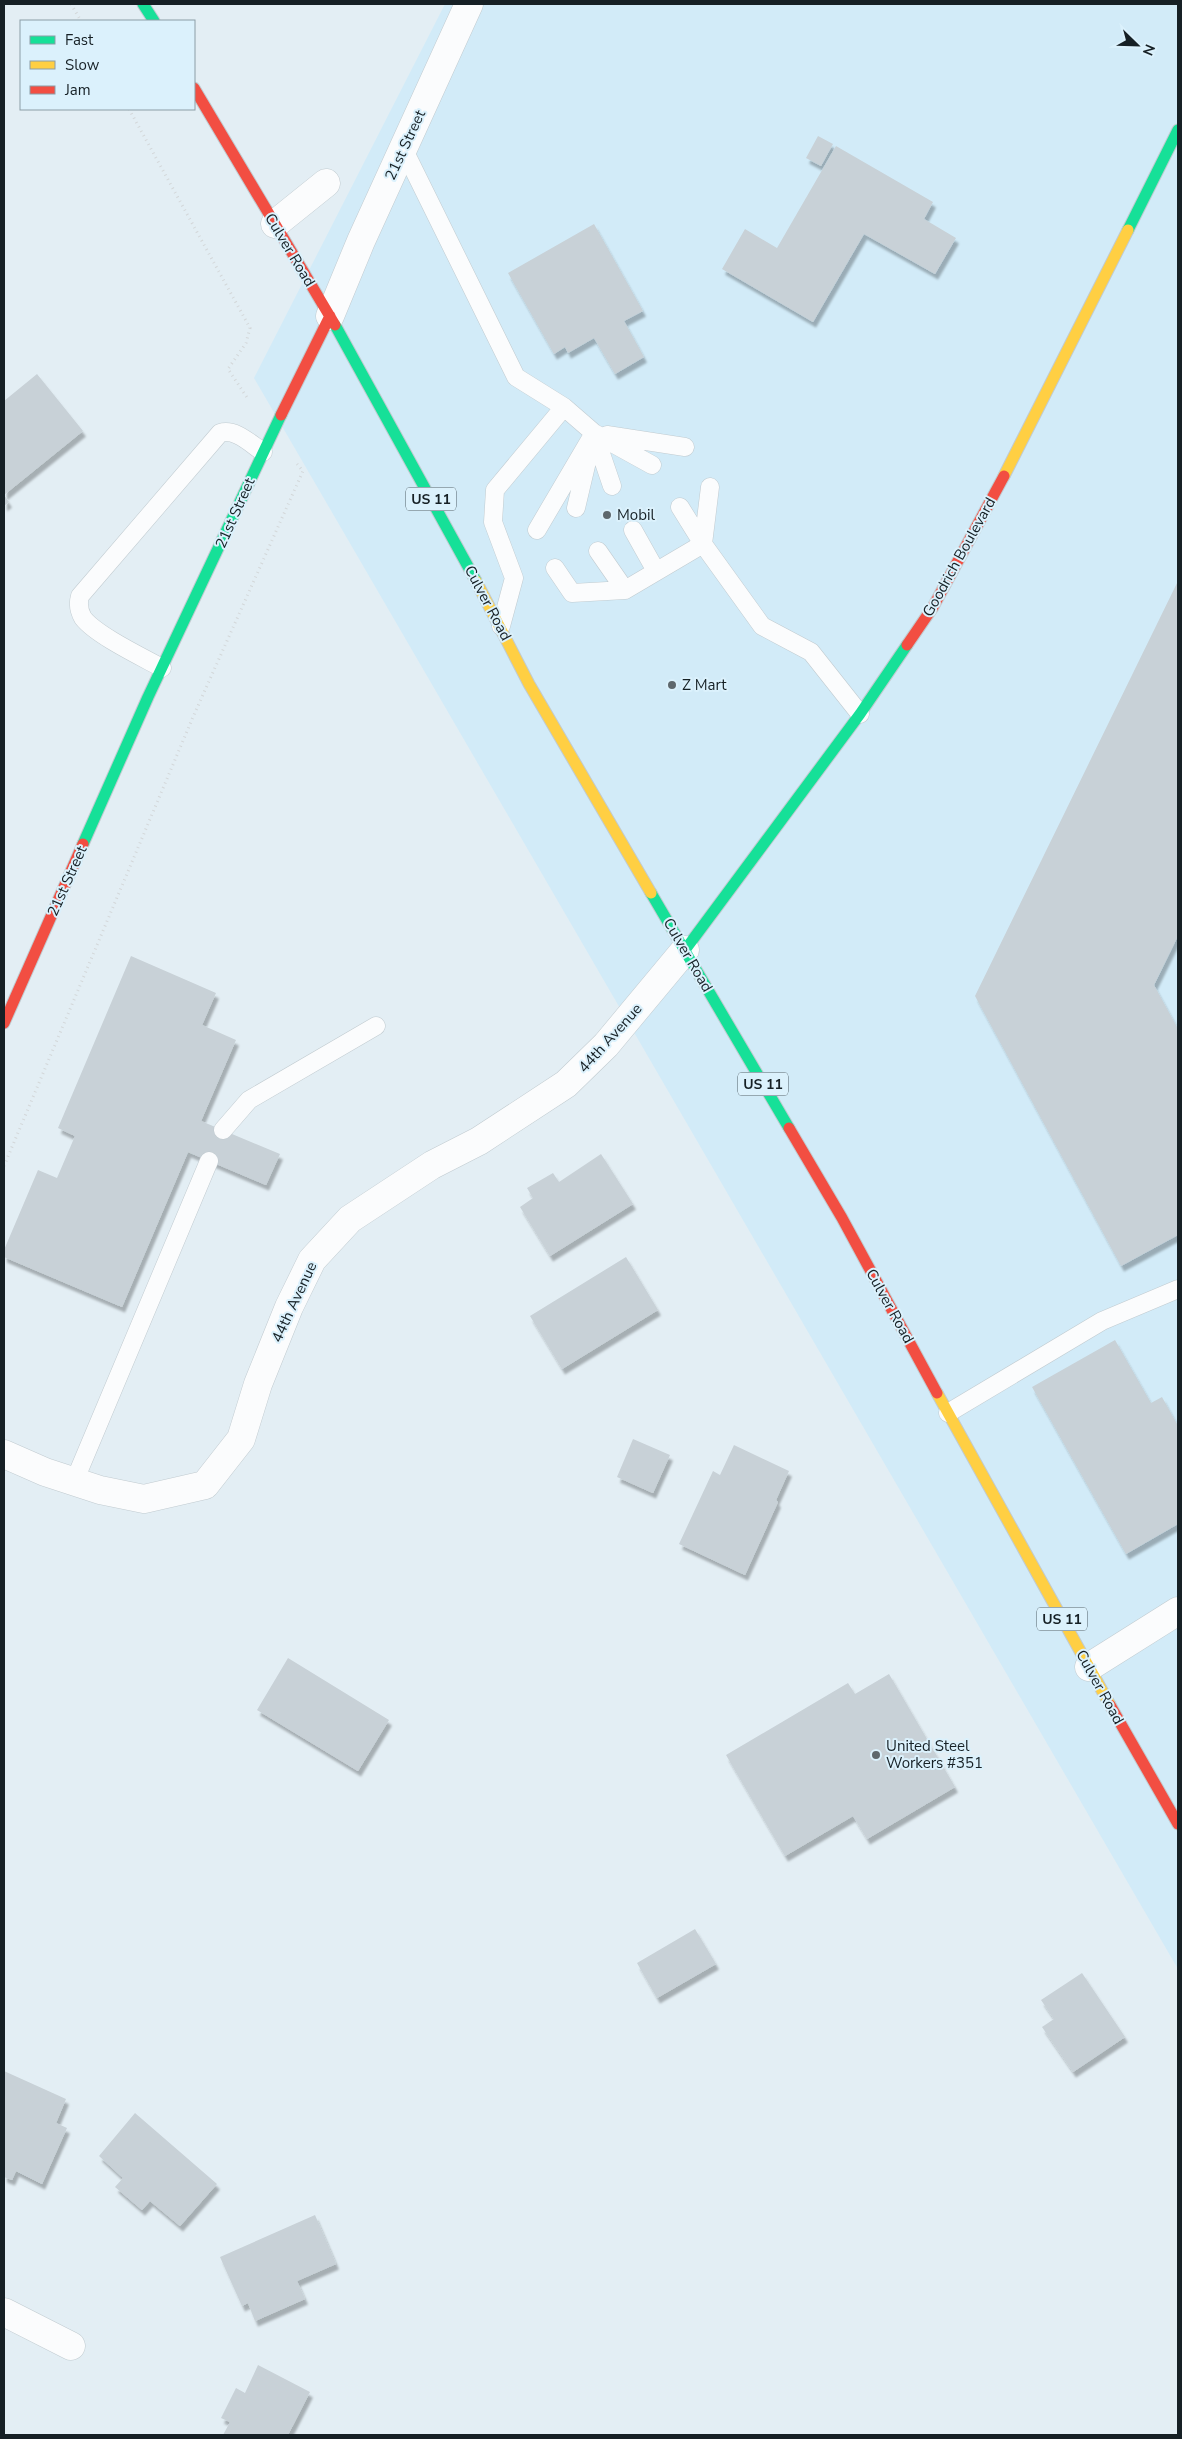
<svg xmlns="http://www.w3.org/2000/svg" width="1182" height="2439" viewBox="0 0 1182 2439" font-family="'Nunito Sans',sans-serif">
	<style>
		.built { fill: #d2ebf8 }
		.building { fill: #c8d1d7; filter: url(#shadow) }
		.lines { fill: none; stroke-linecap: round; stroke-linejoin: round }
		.lane-casing { stroke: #c1cbd0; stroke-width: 19 }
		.street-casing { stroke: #c1cbd0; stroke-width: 29 }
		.fast-casing { stroke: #c1cbd0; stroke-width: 13 }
		.slow-casing { stroke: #c1cbd0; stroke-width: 13 }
		.jam-casing { stroke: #c1cbd0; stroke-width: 13 }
		.path { stroke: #d3d7d9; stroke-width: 3; stroke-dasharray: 1 4; stroke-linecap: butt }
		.lane { stroke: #fbfcfd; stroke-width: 18 }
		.street { stroke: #fbfcfd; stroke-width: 28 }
		.fast { stroke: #16e098; stroke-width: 11 }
		.slow { stroke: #ffcf43; stroke-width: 11 }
		.jam { stroke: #f24e42; stroke-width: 11 }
		.poi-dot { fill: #5e686d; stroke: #dbf1fc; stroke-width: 2 }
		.labels { text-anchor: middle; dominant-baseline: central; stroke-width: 4; stroke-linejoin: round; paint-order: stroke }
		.shield { fill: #dbf1fc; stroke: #515f66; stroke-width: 1 }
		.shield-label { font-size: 14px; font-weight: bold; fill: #162025 }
		.street-label { font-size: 15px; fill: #162025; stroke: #dbf1fc }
		.poi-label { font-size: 15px; fill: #162025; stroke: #dbf1fc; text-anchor: start }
	</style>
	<defs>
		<filter id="shadow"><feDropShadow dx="3" dy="5.5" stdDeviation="1" flood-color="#0004"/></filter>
	</defs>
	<rect width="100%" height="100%" fill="#e3eef4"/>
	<path class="built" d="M445,4H1178V1969L254,378Z"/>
	<path class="building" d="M818,136L833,144L821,166L806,158Z
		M836,146L933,202L924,219L956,238L935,274L864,234L813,322L722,269L745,229L777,248Z
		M594,224L643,311L624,321L644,357L615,374L594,338L568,353L565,347L554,354L508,273Z
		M37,374L83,431L4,495L9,502L4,506V401Z
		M1178,581V936L1154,985L1178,1029V1235L1121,1266L975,996Z
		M131,956L216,993L202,1025L236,1040L201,1121L280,1154L266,1185L188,1152L122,1307L4,1257V1250L38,1170L57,1178L75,1136L58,1128Z
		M601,1154L633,1204L550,1256L520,1207L533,1198L527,1188L553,1173L559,1182Z
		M626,1257L658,1310L562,1369L530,1316Z
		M1115,1340L1151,1403L1162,1397L1178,1426V1524L1126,1554L1032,1387Z
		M633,1439L670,1455L653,1493L617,1477Z
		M734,1445L789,1471L776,1500L778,1502L745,1575L679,1544L713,1471L720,1475Z
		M288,1658L389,1720L358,1771L257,1710Z
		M889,1674L955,1787L867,1839L853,1816L785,1856L726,1755L848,1683L855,1694Z
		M695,1929L716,1964L657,1998L637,1963Z
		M1082,1973L1125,2037L1073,2072L1042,2027L1054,2019L1041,2000Z
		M4,2071L66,2099L56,2123L67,2128L42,2184L16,2171L12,2180L4,2177Z
		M135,2113L217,2184L180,2226L150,2201L142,2210L115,2187L123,2178L99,2156Z
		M315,2215L336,2264L297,2281L305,2299L255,2321L248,2303L242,2306L220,2257Z
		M258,2365L310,2392L288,2435H223L230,2422L221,2418L236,2388L245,2393Z"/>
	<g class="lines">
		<g class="lane-casing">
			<path id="lane" d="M403,148L516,377L564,407L594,433L652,465
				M594,433L612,486
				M607,435L685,447
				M680,507L703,544
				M576,508L589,453
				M537,530L594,433
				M633,530L656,571
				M703,544L710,487
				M598,551L625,590
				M555,568L572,593L625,590L703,544L762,626L811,652L860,714
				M501,626L514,578L493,522L495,490L564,407
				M162,668C142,657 96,635 83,618C79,611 78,603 80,596L220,433C235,428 251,444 263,452
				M223,1130L249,1100L376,1026
				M948,1413L1102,1321L1178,1289
				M74,1482L209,1161"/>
		</g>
		<g class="street-casing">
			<path id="street" d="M275,224L326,183
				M330,316L361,241L469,4
				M4,1454L45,1472L100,1490L144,1499L205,1485L241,1439L258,1384L289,1307L312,1260L350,1219L432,1165L479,1141L566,1084L606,1045L685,950
				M1089,1667L1178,1611
				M4,2312L71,2346"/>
		</g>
		<g class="fast-casing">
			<path id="fast" d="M143,4L154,21
				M1128,230L1178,130
				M335,325L476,581
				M83,844L148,697L281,415
				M651,893L789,1128
				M685,950L860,714L907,645"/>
		</g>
		<g class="slow-casing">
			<path id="slow" d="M1004,476L1128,230
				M476,581L529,684L651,893
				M937,1393L1110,1705"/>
		</g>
		<g class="jam-casing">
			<path id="jam" d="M194,88L335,325
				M281,415L330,316
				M907,645L933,607L1004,476
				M4,1023L83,844
				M789,1128L842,1218L937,1393
				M1110,1705L1178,1824"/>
		</g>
		<path class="path" d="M71,4L81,21
			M129,109L250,328L246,343L228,369L248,399
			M4,1166L193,717L303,471L297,464"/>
		<use href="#lane" class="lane"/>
		<use href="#street" class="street"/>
		<use href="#fast" class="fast"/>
		<use href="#slow" class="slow"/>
		<use href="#jam" class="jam"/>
	</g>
	<g class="poi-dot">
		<circle cx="607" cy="515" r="5"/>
		<circle cx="672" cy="685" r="5"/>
		<circle cx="876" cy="1755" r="5"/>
	</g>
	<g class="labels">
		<g class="shield">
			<rect x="406" y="487.5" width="50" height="23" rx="4"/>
			<rect x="738" y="1072.5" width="50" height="23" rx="4"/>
			<rect x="1037" y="1607.5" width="50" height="23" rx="4"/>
		</g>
		<g class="shield-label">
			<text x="431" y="499">US 11</text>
			<text x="763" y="1084">US 11</text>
			<text x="1062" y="1619">US 11</text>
		</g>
		<g class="street-label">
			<text transform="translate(405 145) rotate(-65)">21st Street</text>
			<text transform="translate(290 250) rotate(59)">Culver Road</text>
			<text transform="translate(235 513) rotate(-66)">21st Street</text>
			<text transform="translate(959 557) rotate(-61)">Goodrich Boulevard</text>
			<text transform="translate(488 603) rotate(62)">Culver Road</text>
			<text transform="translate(67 881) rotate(-66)">21st Street</text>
			<text transform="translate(688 955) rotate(60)">Culver Road</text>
			<text transform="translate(610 1038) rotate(-48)">44th Avenue</text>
			<text transform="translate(294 1302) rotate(-65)">44th Avenue</text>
			<text transform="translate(890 1306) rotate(61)">Culver Road</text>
			<text transform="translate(1100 1687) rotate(61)">Culver Road</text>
		</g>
		<g class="poi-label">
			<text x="617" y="515">Mobil</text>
			<text x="682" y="685">Z Mart</text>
			<text x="886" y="1746">United Steel<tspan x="886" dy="17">Workers #351</tspan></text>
		</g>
	</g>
	<rect width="1182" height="2439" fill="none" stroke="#162025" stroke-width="10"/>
	<rect x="20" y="20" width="175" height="90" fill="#dbf1fc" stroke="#8c9da6"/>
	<rect x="30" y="36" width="25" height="8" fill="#16e098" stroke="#8c9da6"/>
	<text x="65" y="45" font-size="15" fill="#162025">Fast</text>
	<rect x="30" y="61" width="25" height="8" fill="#ffcf43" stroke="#8c9da6"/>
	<text x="65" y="70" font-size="15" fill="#162025">Slow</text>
	<rect x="30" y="86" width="25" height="8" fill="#f24e42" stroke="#8c9da6"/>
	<text x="65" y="95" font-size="15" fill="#162025">Jam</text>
	<g transform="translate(1137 45) rotate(113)" stroke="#dbf1fc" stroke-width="4" paint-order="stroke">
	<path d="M0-4L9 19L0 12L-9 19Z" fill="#162025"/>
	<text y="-8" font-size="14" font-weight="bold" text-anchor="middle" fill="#162025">N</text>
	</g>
</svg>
